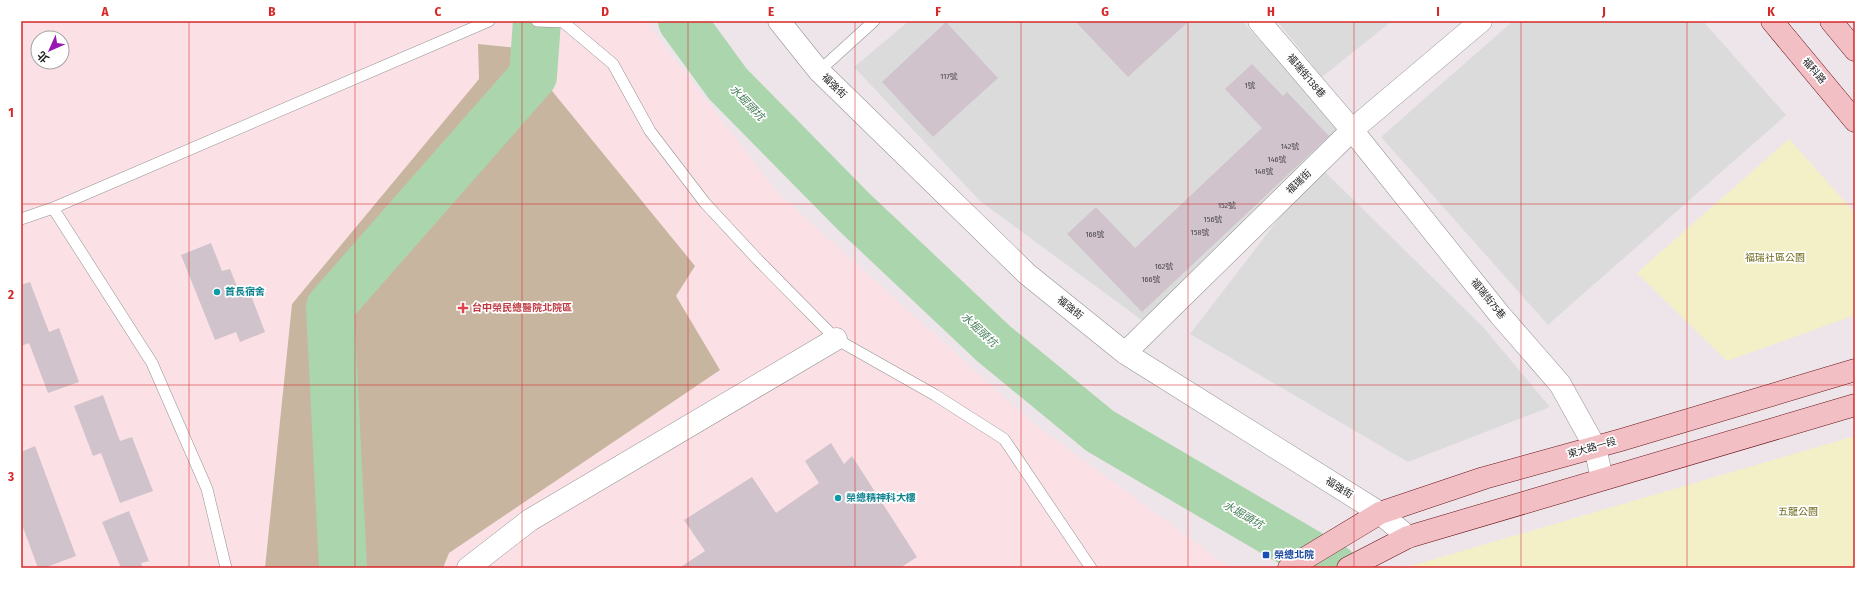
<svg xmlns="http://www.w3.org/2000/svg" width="1876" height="589" viewBox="0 0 1876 589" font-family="'Fira Sans Condensed','Noto Sans TC',sans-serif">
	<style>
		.residential { fill: #dcdbdc }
		.education { fill: #fbe1e5; fill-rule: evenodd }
		.forest { fill: #c8b59f }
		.park { fill: #f3efc7 }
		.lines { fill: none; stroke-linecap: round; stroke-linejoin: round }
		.river { stroke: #abd6ad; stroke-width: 48 }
		.building { fill: #d0c3cc }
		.lane-casing { stroke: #929292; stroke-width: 12 }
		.street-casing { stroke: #929292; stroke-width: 23 }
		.secondary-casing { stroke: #681217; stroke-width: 23 }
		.lane { stroke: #fff; stroke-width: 11 }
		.street { stroke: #fff; stroke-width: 22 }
		.secondary { stroke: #f2bfc5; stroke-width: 22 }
		.grid { fill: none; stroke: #d62828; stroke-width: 1; stroke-opacity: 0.55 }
		.culture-dot { fill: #0f9aa8; stroke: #fff; stroke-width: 1.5 }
		.health-dot { fill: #e0444e; stroke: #fff; stroke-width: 1.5 }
		.transit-dot { fill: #1a4fb4; stroke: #fff; stroke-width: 1.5 }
		.labels { text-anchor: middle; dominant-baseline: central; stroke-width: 3.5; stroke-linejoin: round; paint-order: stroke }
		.number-label { font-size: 8px; fill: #4a474a }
		.street-label { font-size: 10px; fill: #1e1e1e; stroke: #fff }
		.park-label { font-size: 10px; fill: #6f6819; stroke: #fff }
		.culture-label { font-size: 10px; font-weight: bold; fill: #0d838f; stroke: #fff; text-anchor: start }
		.health-label { font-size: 10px; font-weight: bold; fill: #be3a42; stroke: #fff; text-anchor: start }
		.transit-label { font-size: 10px; font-weight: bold; fill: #164399; stroke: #fff; text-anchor: start }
		.water-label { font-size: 11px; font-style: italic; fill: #457e58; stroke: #fff }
		.neatline { fill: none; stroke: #d62828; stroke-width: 1.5 }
		.grid-label { font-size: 13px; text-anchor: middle; font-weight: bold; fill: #d62828 }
	</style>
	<rect width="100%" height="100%" fill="#eee5ea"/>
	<path class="residential" d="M909,21H1242L1343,130L1147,324L980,201L854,67Z
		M1277,21H1392L1322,77Z
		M1513,21H1703L1786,115L1548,325L1381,137Z
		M1319,166L1483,327L1550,407L1408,462L1190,334Z"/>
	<path class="education" d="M21,21H645L778,193L1033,423L1230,568H21ZM38,38H62V62H38Z"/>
	<path class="forest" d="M478,44L517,48L695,266L676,296L720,370L449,553L443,568H265L292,304L479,79Z"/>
	<path class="park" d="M1789,139L1855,213V315L1727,361L1637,273Z
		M1855,436V568H1404Z"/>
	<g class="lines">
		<path class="river" d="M682,21L728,84L854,212L994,344L1100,431L1334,568
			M343,568L330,307L533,76L537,21"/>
	</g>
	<path class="building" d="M1075,21H1189L1128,77Z
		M946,22L998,78L933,137L882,82Z
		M1252,64L1283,96L1287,92L1329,136L1142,312L1067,234L1096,207L1135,248L1262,128L1225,89Z
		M211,243L222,271L230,269L240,294L249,290L265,332L240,342L236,332L215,340L181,255Z
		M30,282L49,332L59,328L79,382L48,393L29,343L21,346V285Z
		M103,395L120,441L132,437L153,491L120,503L101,453L93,456L74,406Z
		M831,443L844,464L852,456L917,557L900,568H679L705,551L684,520L752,477L776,513L819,483L805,461Z
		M35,446L76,556L44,568H38L21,522V452Z
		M129,511L149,561L141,563L143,568H121L102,522Z"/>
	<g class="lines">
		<g class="lane-casing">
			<path id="lane" d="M537,21L564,22
				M562,21L613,64L650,131L705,203L758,260L836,339L935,395L1004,439L1091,568
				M819,71L874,21
				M53,208L152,363L207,489L226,568
				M21,219L53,208L489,21"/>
		</g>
		<g class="street-casing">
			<path id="street" d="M779,21L819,71L1027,274L1125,353L1380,513L1408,537
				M1259,21L1352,130L1500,315L1560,384L1595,447L1602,479
				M1125,353L1352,130L1481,21
				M468,568L530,520L836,339"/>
		</g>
		<g class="secondary-casing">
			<path id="secondary" d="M1772,21L1855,121
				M1831,21L1855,50
				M1289,568L1380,513L1484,478L1621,440L1855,370
				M1348,568L1408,537L1855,405"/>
		</g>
		<use href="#lane" class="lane"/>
		<use href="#street" class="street"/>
		<use href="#secondary" class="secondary"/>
	</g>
	<path class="grid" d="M189,21V568M355,21V568M522,21V568M688,21V568M855,21V568M1021,21V568M1188,21V568M1354,21V568M1521,21V568M1687,21V568M21,204H1855M21,385H1855"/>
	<g class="culture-dot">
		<circle cx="217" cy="292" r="4"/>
		<circle cx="838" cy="498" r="4"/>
	</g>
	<path class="health-dot" d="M461 302h4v4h4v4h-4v4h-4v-4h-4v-4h4z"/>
	<rect class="transit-dot" x="1262" y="551" width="8" height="8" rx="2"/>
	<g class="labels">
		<g class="number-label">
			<text x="949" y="76">117號</text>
			<text x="1250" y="85">1號</text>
			<text x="1290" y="146">142號</text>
			<text x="1277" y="159">146號</text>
			<text x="1264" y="171">148號</text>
			<text x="1227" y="205">152號</text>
			<text x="1213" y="219">156號</text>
			<text x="1200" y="232">158號</text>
			<text x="1095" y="234">168號</text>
			<text x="1164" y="266">162號</text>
			<text x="1151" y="279">166號</text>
		</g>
		<g class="street-label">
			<text transform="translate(1814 71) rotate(50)">福科路</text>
			<text transform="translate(1306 76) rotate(50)">福瑞街138巷</text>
			<text transform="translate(834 86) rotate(44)">福強街</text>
			<text transform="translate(1299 182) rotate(-44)">福瑞街</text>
			<text transform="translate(1488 299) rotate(51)">福瑞街75巷</text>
			<text transform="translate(1070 308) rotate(39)">福強街</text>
			<text transform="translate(1592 448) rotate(-16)">東大路一段</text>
			<text transform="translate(1339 488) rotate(32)">福強街</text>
		</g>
		<g class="park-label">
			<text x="1775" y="258">福瑞社區公園</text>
			<text x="1798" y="512">五龍公園</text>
		</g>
		<g class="culture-label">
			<text x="225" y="292">首長宿舍</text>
			<text x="846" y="498">榮總精神科大樓</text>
		</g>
		<g class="health-label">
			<text x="472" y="308">台中榮民總醫院北院區</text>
		</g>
		<g class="transit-label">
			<text x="1274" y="555">榮總北院</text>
		</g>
		<g class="water-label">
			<text transform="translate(747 103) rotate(46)">水堀頭坑</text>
			<text transform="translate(979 330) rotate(43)">水堀頭坑</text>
			<text transform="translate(1243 515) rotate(30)">水堀頭坑</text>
		</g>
	</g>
	<rect width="1876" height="589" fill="none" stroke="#ffffff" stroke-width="44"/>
	<g transform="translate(50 50) rotate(225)"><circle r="19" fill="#ffffff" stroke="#a5a5a5"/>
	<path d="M0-3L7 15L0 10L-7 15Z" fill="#9918b4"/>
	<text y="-6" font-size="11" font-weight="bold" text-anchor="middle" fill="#1e1e1e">北</text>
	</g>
	<rect x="22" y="22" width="1832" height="545" class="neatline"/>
	<g class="grid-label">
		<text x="105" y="16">A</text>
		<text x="272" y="16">B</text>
		<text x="438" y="16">C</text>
		<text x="605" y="16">D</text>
		<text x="771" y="16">E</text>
		<text x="938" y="16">F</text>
		<text x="1105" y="16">G</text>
		<text x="1271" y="16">H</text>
		<text x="1438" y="16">I</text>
		<text x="1604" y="16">J</text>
		<text x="1771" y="16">K</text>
		<text x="11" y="117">1</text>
		<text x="11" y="299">2</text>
		<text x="11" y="481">3</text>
	</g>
</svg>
